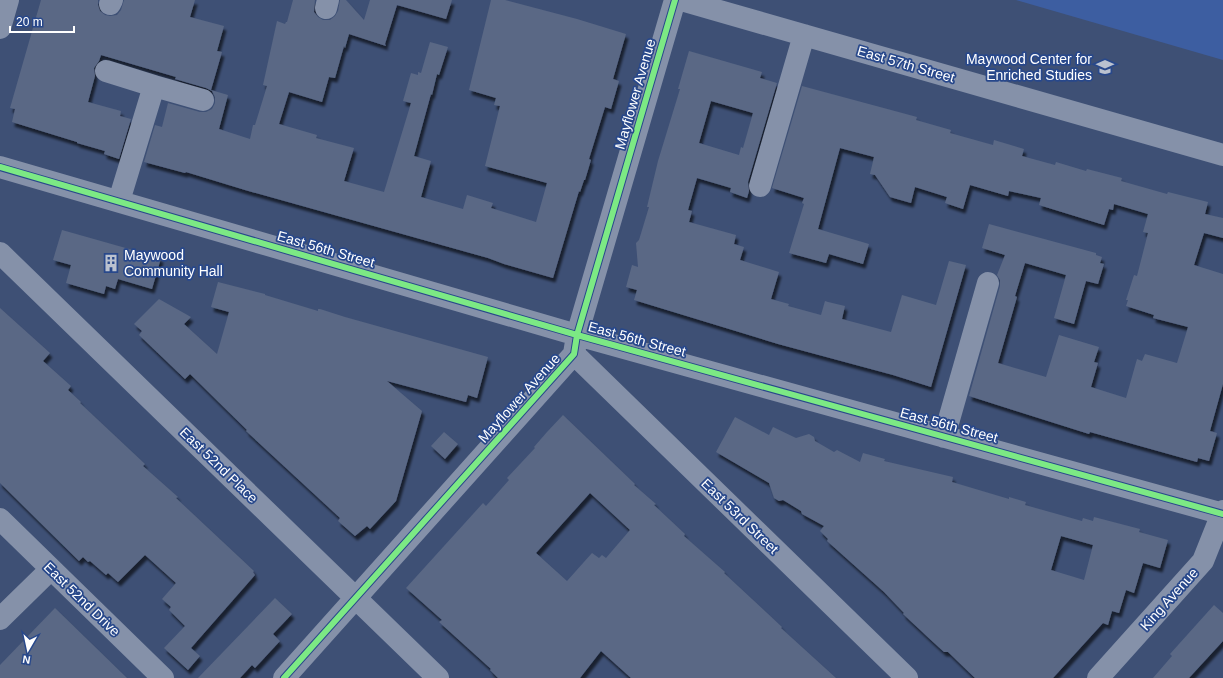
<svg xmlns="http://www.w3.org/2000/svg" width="1223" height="678" viewBox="0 0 1223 678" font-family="Arial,sans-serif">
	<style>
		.green { fill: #3d5ea1 }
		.building { fill: #5a6885; fill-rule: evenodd; filter: url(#shadow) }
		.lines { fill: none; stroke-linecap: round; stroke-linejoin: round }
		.minor { stroke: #8591a9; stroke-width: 22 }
		.cycleway-casing { stroke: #28488b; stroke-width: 8 }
		.cycleway { stroke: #7ce984; stroke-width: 6 }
		.labels { text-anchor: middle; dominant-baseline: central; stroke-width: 3.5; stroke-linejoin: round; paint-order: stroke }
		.poi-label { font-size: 14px; fill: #fff; stroke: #28488b; text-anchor: end }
		.street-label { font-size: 14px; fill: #fff; stroke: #28488b }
	</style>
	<defs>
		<filter id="shadow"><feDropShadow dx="2.5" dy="4.5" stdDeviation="1" flood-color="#0009"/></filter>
	</defs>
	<rect width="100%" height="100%" fill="#3e5075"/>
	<path class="green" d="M1016,0H1223V60Z"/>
	<path class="building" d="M41,0H98V5L100,11L105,15L110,16L117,15L121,10L124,0H195L190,17L224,26L217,51L222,52L211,90L228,95L219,129L250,139L253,125H255L267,86L263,85L277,21L285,24L286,22H287L293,0H315L314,12L318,17L323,20H330L335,16L338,11L340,0H346L364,20L370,0H452L446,19L397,5L385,44L386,46L349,34L345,48L344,46L335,78L329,77L322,102L289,92L279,124L317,135L316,138L354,148L344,181L384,192L411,103L403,101L411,73L418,75V72L421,73L430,42L448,47L439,75L437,74L432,95L431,94L414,156L431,161L421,197L463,209L467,195L493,203L491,208L536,222L547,183L485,166L500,106L494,105L496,98L469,90L491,0H505L577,19L626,34L613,79L619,81L611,109L605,107L589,159L591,160L585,180H584L580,192L579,191L553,278L504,264L488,258L245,190L186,172L185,173L144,162L155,125L162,127L168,103L200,112H206L212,109L215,103V97L212,91L206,88L175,79L176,77L101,55L99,61L94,68L95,76L88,102L121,111L120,116L131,119L119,159L104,154L105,151L77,143V142L12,122L15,109L10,108Z
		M689,51L762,72L760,78L777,83L748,182L749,191L747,198L730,192L731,188L697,178L688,210L692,211L689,222L736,235L734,244L744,247L740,260L779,272L771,299L789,304L788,306L821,315L825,301L828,302L845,306L842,319L891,332L902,295L936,305L949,261L966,265L931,387L893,375L778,344L634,300L637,290L626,287L632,265L638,267L636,243L639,240L649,207H647L658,161L680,89H678ZM711,101L753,113L743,148L741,147L739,155L699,143Z
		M802,86L917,117L916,120L951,130L950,133L993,145L994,140L1024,149L1022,156L1055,165L1056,162L1086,171L1087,169L1122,178L1121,181L1167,194L1168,192L1208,202L1205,214L1223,218V238L1204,233L1194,265L1223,274V384L1210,431L1217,433L1209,461L1198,458L1197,462L1090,432L1089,434L969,396L1000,286V280L997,275L1005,255L982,248L989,224L1096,253V255L1102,257L1100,263L1104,264L1098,284L1086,281L1074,324L1054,318L1066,275L1025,263L1015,296L1017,297L998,363L1046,377L1059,335L1099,347L1094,362L1098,363L1091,387L1126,398L1137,359L1142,361L1145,354L1177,363L1188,327L1153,318L1154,315L1126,306L1128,300H1126L1134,275L1137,276L1148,233L1143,232L1148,214L1114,204L1113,210L1109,209L1104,225L1039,205L1041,198L1009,191L1008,196L970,185L963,209L945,203L947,197L915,187L911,203L890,197L875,175L870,174L874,157L840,148L818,229L869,244L863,264L829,254L826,263L789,253L804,204L802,203L804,198L772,188Z
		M62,230L161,258L152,289L118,279L115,289L106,286L104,294L66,283L71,265L53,260Z
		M218,282L265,294V295L318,311V309H320L345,317L488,357L477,398L468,395L466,402L387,381L422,411L396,501L370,529L367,526L355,536L338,521L340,518L246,431L247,430L190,374L185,379L139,335L142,331L134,324L159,299L191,317L184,324L217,354L229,312L211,307Z
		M0,308L50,353L43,361L71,386L68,390L81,402L80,403L145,464L143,466L178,497L176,498L254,571L253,572L255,575L191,648L200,656L188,670L164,648L185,626L169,610L171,607L162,599L176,583L145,555L118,582L108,573L106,575L90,561L88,562L83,557L79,561L0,483Z
		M563,415L635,484L634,485L656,504L654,505L685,534L684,536L725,572L724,573L782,627L781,628L836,678H631L601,651L580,678H498L490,670L491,669L439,622L442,620L406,588L483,503L486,506L509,480L507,478L535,448L534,447L547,432ZM590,493L630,530L606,558L602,555L599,558L592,553L567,581L536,553Z
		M735,417L769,435L773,427L796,438L809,434L814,437L815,441L834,452L837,450L860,462L863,453L885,459L884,461L953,477L952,482L1009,499V497L1026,502L1025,505L1082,521L1083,518L1093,521L1094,517L1140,529L1139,532L1168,540L1160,568L1143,563L1134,593L1126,590L1119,613L1112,611L1108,625L1103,623L1053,678H975L948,652H944L933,642L903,614L904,613L884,592L827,541L828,539L820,531L824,526L802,514L801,511L783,500L779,501L774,498L769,483L716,452ZM1061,536L1093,545L1084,580L1051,570Z
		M444,432L458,444L445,459L431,446Z
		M275,598L292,614L273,634L280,641L255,668L252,665L240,678H198Z
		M1214,605L1223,613V641L1189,678H1153L1172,656L1170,654Z
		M55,608L127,678H0V665Z"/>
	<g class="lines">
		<path class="minor" d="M681,0L1223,155
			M110,4L112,0
			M326,8L328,0
			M0,28L8,0
			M106,71L154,86L119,201
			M154,86L203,100
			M0,167L577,335L1223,514
			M760,186L804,35
			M0,253L438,678
			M574,354L907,678
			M944,437L988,283
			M0,519L163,678
			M0,619L51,569
			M284,678L574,354L577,335L675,0
			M1098,678L1203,561L1223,511"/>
		<g class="cycleway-casing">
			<path id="cycleway" d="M0,167L577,335L1223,514
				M284,678L574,354L577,335L675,0"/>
		</g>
		<use href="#cycleway" class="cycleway"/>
	</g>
	<defs>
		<g id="school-bare" transform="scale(1.38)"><path d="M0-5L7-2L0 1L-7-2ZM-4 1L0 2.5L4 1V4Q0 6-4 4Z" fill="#bbc2cf" stroke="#28488b" stroke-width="2.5" paint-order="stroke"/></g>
		<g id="building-bare" transform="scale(1.38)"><path d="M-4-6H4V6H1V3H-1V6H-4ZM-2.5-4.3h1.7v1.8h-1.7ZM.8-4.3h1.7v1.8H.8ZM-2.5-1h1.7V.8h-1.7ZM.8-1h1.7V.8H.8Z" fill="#bbc2cf" stroke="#28488b" stroke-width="2.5" paint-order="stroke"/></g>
	</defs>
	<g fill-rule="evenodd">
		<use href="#school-bare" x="1105" y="67"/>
		<use href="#building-bare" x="111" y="263"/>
	</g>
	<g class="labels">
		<g class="poi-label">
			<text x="1092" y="59">Maywood Center for<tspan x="1092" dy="16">Enriched Studies</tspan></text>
			<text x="124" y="255" text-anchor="start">Maywood<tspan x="124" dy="16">Community Hall</tspan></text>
		</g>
		<g class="street-label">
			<text transform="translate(906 64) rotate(16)">East 57th Street</text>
			<text transform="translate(635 94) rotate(-74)">Mayflower Avenue</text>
			<text transform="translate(326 249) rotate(16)">East 56th Street</text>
			<text transform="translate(637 339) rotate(15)">East 56th Street</text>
			<text transform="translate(519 398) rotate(-48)">Mayflower Avenue</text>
			<text transform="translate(949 425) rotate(15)">East 56th Street</text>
			<text transform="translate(219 465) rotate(44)">East 52nd Place</text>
			<text transform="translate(740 516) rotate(44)">East 53rd Street</text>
			<text transform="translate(82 599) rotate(44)">East 52nd Drive</text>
			<text transform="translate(1169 599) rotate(-48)">King Avenue</text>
		</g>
	</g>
	<g transform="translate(28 650) rotate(189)" stroke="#28488b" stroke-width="3" paint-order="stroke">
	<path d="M0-3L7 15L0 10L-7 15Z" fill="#ffffff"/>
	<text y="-6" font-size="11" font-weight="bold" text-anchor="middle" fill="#ffffff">N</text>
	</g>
	<path d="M10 26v6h64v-6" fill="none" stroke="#ffffff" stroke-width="2"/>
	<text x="16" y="26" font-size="12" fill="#ffffff" stroke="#28488b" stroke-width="3" paint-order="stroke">20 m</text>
</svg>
